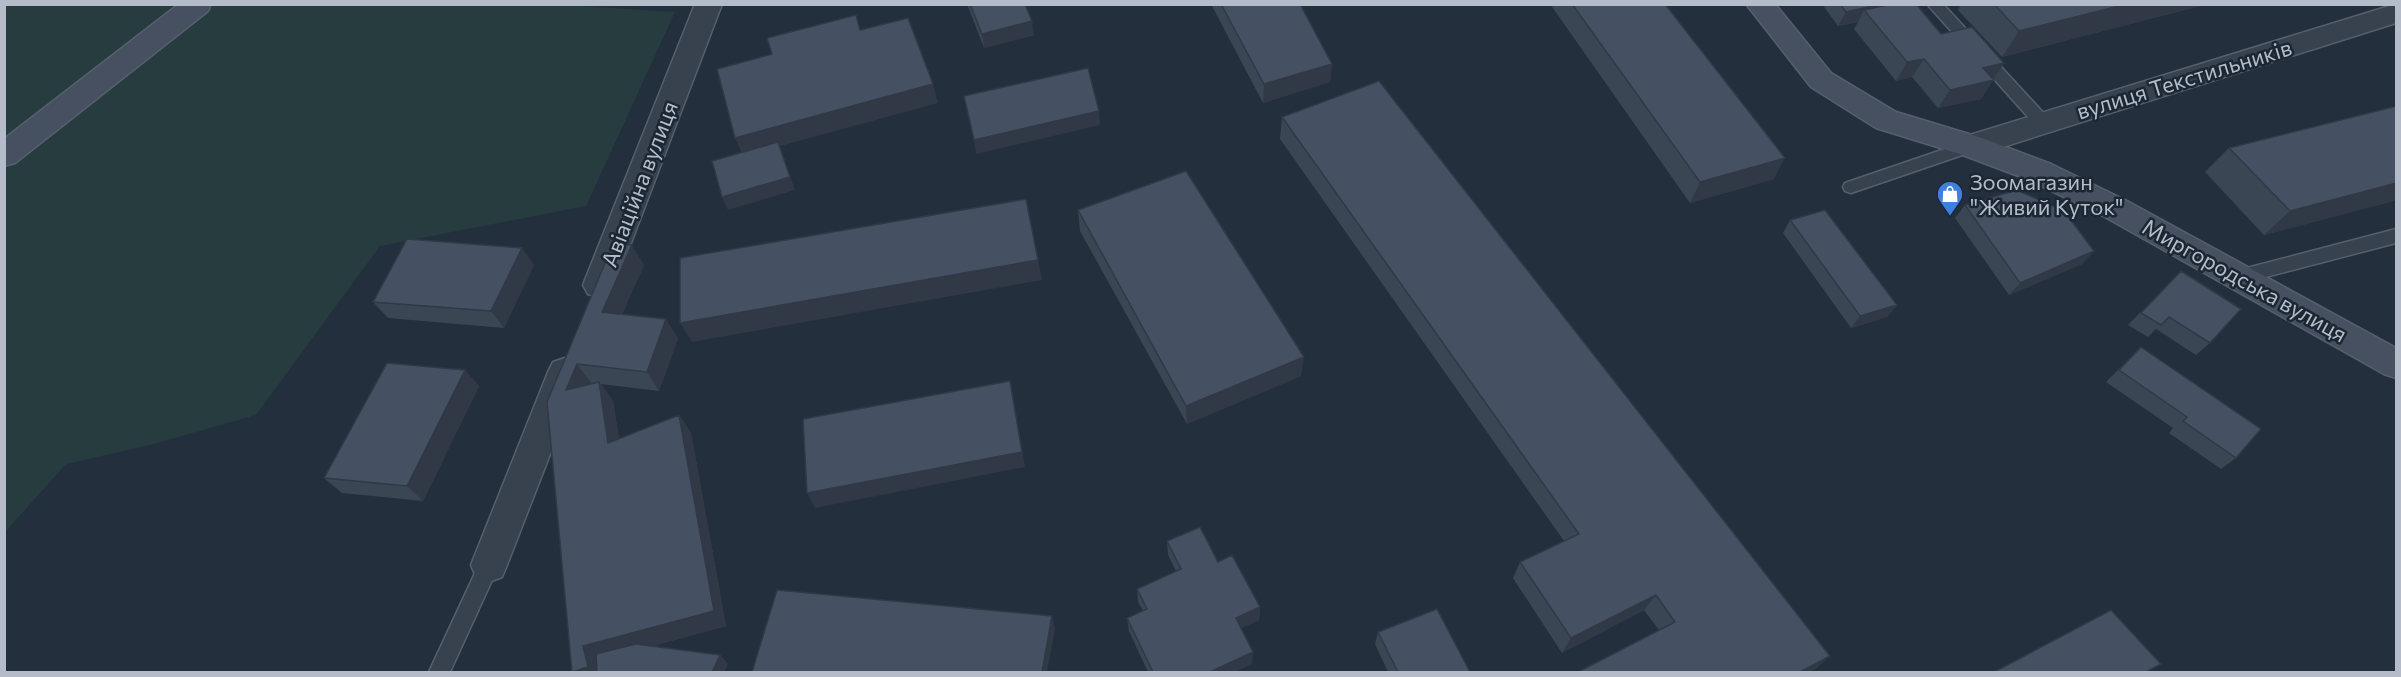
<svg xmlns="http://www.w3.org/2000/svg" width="2401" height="677" viewBox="0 0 2401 677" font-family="Commissioner,sans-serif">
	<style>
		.green { fill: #263c3f }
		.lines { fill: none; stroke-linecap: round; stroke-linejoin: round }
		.lane-casing { stroke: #565f6c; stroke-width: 3 }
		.street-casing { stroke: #565f6c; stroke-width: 3 }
		.secondary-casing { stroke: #565f6c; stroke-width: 3 }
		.lane { fill: #38414e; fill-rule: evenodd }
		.street { fill: #38414e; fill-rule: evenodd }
		.secondary { fill: #465061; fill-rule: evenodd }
		.wall { fill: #3b4654 }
		.shaded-wall { fill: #303945 }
		.building { fill: #455162; stroke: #303945; stroke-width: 1.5 }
		.labels { text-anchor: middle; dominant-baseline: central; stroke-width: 5; stroke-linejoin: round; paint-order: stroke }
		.street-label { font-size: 22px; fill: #b4bcc9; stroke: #1d2633 }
		.poi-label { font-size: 22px; fill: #b4bcc9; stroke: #1d2633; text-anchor: start }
	</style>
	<rect width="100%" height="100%" fill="#242f3e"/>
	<path class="green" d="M549,4L675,12L586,206L380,246L256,415L150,445L66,464L5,532V5Z"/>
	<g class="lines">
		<g class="lane-casing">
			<path id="lane" d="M1927,4H1943L2049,119L2051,123L2049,127H2037Z
				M1971,140L1977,142L1979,146L1977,150L1851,193L1845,191L1843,187L1845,183Z
				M2396,229V243L2239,284L2233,282L2230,277L2233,272L2239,270Z
				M489,556L496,558L499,565L450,672H429L482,558Z"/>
		</g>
		<g class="street-casing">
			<path id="street" d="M695,4H722L615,285L610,294L599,298L588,294L583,285Z
				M2396,4V23L1971,157L1960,154L1956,146L1960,138Z
				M565,358L577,362L582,372L507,565L502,577L489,582L476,577L471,565L548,372L553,362Z"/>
		</g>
		<g class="secondary-casing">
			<path id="secondary" d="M179,4H211L208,11L15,163L4,166V139Z
				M1746,4H1775L1831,73L1896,112L1982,138L2051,164L2127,201L2396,348V378L2384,374L2105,217L2029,180L1960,154L1876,128L1811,87Z"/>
		</g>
		<use href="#lane" class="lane"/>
		<use href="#street" class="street"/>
		<use href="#secondary" class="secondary"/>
	</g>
	<path class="wall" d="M967,4H1025L1034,35L984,48Z
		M1211,4H1300L1332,64L1330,82L1263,103Z
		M1550,4H1665L1774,179L1690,203Z
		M1822,4H1916L1941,34L2004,63L1981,99L1938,108L1912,77L1896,81L1854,29L1858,22L1838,26Z
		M1961,4H2208L2002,57L1958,10Z
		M2397,106V200L2264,235L2205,172L2229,148Z
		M1282,117L1830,656L1814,670L1659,630L1644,610L1562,653L1513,578L1520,562L1564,541L1280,139Z
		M1965,205L2094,251L2082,264L2009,295L1955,218Z
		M1078,210L1301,376L1187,424L1080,231Z
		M1790,220L1897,305L1887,317L1851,328L1783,233Z
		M534,265L504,328L388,318L373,302Z
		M644,265L622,314L678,338L659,391L601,384L613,401L619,439L679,415L691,433L726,626L653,646L720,655L728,664L572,672L547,402Z
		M2181,271L2210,343L2196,355L2156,329L2148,337L2128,325Z
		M2141,347L2236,458L2221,469L2169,433L2173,428L2106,382Z
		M465,370L479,386L423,501L342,493L324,478Z
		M1167,541L1218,562L1260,607L1259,620L1241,628L1252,664L1234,672H1148L1129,631L1127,618L1143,611L1138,602L1137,589L1176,571L1168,555Z
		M1378,632L1470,672H1388L1375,644Z"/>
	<path class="shaded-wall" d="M1882,4H1899L1864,10L1858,22L1838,26L1846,12Z
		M2127,4H2208L2002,57L2019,31Z
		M1032,21L1034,35L984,48L982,34Z
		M1924,59L1912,77L1896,81L1907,62Z
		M2004,63L1981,99L1938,108L1950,90L1983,68Z
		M1332,64L1330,82L1263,103L1264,84Z
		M933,84L938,103L780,146L795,190L728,210L722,197L743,156L735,138Z
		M1099,111L1100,125L976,154L974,140Z
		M1785,158L1774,179L1690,203L1700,182Z
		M2397,183V200L2264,235L2290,211Z
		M632,245L644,265L615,331L602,312Z
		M522,248L534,265L504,328L491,311Z
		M2094,251L2082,264L2009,295L2020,283Z
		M1038,260L1042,280L692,342L680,323Z
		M1897,305L1887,317L1851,328L1860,316Z
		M666,319L678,338L659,391L647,372Z
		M1304,357L1301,376L1187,424L1186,406Z
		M577,364L591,383L580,408L566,390Z
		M465,370L479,386L423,501L407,486Z
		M1010,381L1013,397L1025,467L815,508L807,493Z
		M599,382L613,401L622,461L608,443Z
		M679,415L691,433L726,626L599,661L602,672H572Z
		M1656,595L1644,610L1562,653L1571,638Z
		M1260,607L1259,620L1235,631L1236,618Z
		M1052,616L1055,629L1047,672H1042Z
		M1253,652L1252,664L1234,672H1210Z
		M720,655L728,664L724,672H712Z
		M1830,656L1814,670L1810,672H1800Z"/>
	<path class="building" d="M970,4H1025L1032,21L982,34Z
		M1221,4H1300L1332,64L1264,84Z
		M1572,4H1665L1785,158L1700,182Z
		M1840,4H1882L1846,12Z
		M1892,4H1916L1941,34L1972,27L2004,63L1983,68L1994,80L1950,90L1924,59L1907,62L1864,10Z
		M1994,4H2127L2019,31Z
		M856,15L860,30L908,18L933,84L735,138L717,69L772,54L767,38Z
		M1088,68L1099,111L974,140L964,96Z
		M1379,81L1830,656L1800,672H1578L1675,622L1656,595L1571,638L1520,562L1579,534L1282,117Z
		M2397,106V183L2290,211L2229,148Z
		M778,142L790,177L722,197L712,161Z
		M1186,171L1304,357L1186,406L1078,210Z
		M2017,190L2064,211L2094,251L2020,283L1965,205Z
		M1026,199L1038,260L680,323V258Z
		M1825,210L1897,305L1860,316L1790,220Z
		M407,239L522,248L491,311L373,302Z
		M613,244L632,245L602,312L666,319L647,372L577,364L566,390L599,382L608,443L679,415L714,611L583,646L588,667L572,672L547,402Z
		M2181,271L2241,309L2210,343L2169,317L2161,325L2141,313Z
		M2141,347L2261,429L2236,458L2183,421L2187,417L2119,370Z
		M387,363L465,370L407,486L324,478Z
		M1010,381L1022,452L807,493L803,419Z
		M1200,527L1218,562L1232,555L1260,607L1236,618L1253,652L1210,672H1153L1127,618L1147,609L1137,589L1181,569L1167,541Z
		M777,590L1052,616L1042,672H752Z
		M1437,609L1470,672H1398L1378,632Z
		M2111,610L2161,664L2146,672H1994Z
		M636,644L720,655L712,672H597L596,654Z"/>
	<defs>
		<g id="shop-pin" transform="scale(1.35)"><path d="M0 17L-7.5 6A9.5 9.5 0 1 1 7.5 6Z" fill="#3f7fe0" stroke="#1d2633"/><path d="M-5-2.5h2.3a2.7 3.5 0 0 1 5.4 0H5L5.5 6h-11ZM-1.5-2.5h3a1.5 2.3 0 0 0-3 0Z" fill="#fff"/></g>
	</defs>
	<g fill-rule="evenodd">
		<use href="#shop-pin" x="1950" y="194"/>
	</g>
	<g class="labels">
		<g class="street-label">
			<text transform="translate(2184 79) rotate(-17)">вулиця Текстильників</text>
			<text transform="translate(639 184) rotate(-69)">Авіаційна вулиця</text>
			<text transform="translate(2245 280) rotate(29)">Миргородська вулиця</text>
		</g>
		<g class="poi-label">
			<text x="1970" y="181">Зоомагазин<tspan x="1970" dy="25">"Живий Куток"</tspan></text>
		</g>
	</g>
	<rect width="2401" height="677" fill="none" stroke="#b4bcc9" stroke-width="12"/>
</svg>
